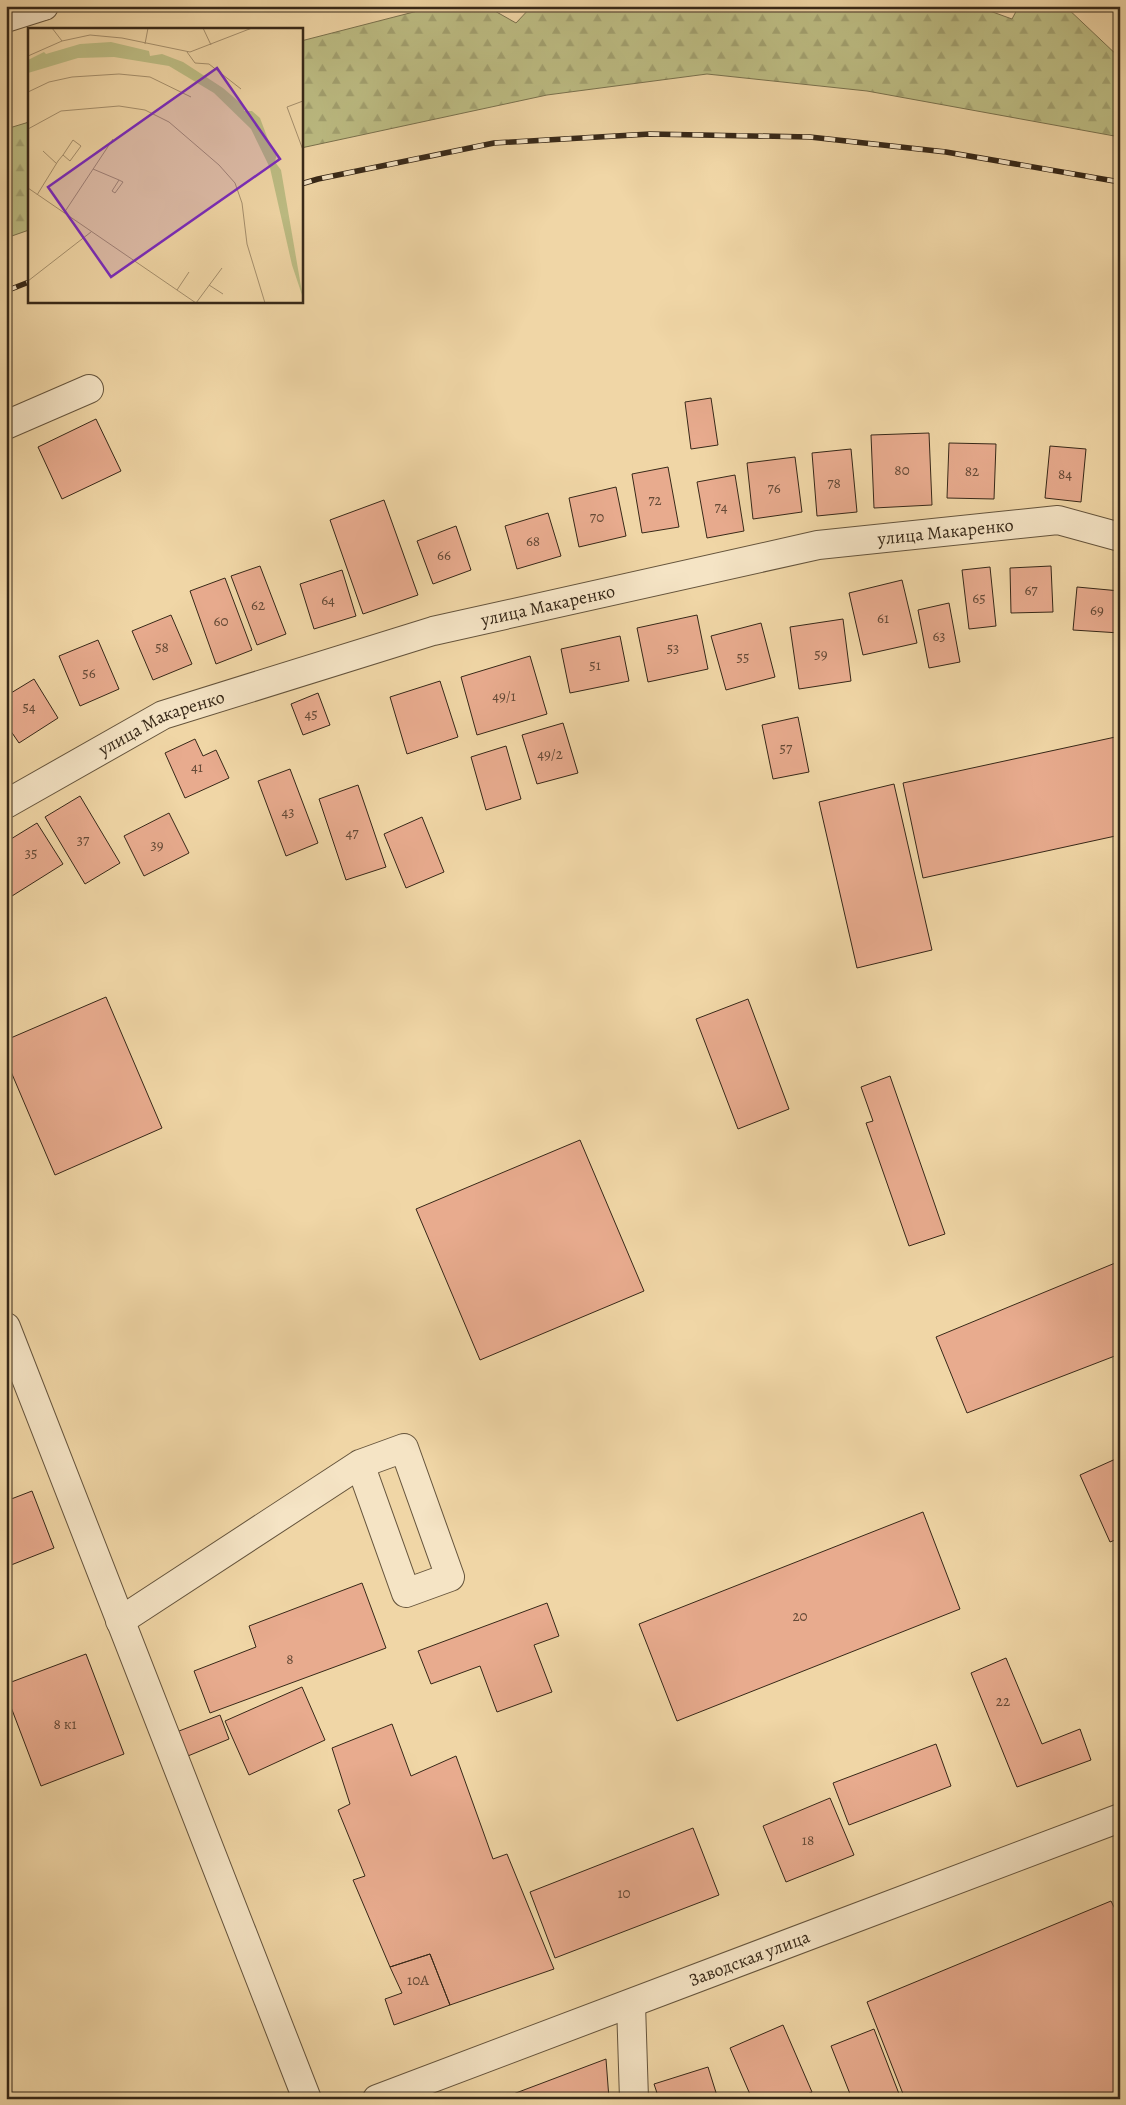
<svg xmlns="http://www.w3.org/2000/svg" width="1126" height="2105" viewBox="0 0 1126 2105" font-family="Alegreya,serif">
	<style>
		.forest { fill: url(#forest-firs); stroke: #7a724e }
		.building { fill: #e8ab8e; stroke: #372818 }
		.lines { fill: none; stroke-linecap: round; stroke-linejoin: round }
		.minor-casing { stroke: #65543c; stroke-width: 30 }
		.minor { stroke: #f5e4c5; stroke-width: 28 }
		.rail-casing { stroke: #372818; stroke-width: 5.5 }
		.rail { stroke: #f5e4c5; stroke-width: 4; stroke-dasharray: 11; stroke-linecap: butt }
		.labels { text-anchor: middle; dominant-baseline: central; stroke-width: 5; stroke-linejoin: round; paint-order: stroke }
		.number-label { font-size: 15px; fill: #634936 }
		.street-label { font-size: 18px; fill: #372818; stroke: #f5e4c5 }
		.inset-road { fill: none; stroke: #a6906d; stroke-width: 1 }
		.view { fill: #7b2cbf; fill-opacity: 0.15; stroke: #7b2cbf; stroke-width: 2.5 }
		.inset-edge { fill: none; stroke: #372818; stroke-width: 2.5 }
	</style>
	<defs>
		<pattern id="forest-firs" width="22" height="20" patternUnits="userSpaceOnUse" patternTransform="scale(1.25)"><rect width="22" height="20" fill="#bdbd84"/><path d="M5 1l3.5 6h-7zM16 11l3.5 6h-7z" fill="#a3a271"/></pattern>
	</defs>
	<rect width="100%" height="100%" fill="#f0d6a6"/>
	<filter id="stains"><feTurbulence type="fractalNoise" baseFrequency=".004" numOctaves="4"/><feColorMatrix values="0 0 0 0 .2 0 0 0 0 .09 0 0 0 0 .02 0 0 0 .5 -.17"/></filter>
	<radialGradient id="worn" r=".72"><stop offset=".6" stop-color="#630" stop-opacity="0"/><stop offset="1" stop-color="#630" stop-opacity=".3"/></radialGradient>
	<path class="forest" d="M437,6H486L516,23L532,6H976L1012,19L1019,6H1065L1120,58V137L867,91L707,74L547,95L301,148V41Z
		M29,122V230L6,238V129Z"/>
	<path class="building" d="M711,398L718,445L691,449L685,402Z
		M96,419L121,471L62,499L38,447Z
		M929,433L932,505L874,508L871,435Z
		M949,443L996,444L994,499L947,498Z
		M1050,446L1086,449L1081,502L1045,498Z
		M851,449L857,512L817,516L812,453Z
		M795,457L802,512L753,519L747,463Z
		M668,467L679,527L642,533L632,474Z
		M735,475L744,531L707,538L697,482Z
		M616,487L626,536L579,547L569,498Z
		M384,500L418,595L363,614L330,520Z
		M548,513L561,556L517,569L505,526Z
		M456,526L471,570L433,584L417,541Z
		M260,566L286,634L257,645L231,576Z
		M1051,566L1053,612L1011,613L1010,568Z
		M990,567L996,626L969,629L962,570Z
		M342,570L356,616L314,629L300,584Z
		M225,578L252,650L216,664L190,591Z
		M902,580L917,643L863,655L849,593Z
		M1077,587L1120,591V633L1073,630Z
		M949,603L960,662L929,668L918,610Z
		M171,615L192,664L153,680L132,631Z
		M697,615L708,669L648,682L637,628Z
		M843,619L851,681L799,689L790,627Z
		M761,623L775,677L726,690L711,636Z
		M620,636L629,681L570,693L561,649Z
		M98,640L119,689L80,706L59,656Z
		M530,656L547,714L477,735L461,677Z
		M34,679L58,718L19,743L6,724V696Z
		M440,681L458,737L407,754L390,697Z
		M318,693L330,725L303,735L291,704Z
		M798,717L809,772L773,779L762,725Z
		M563,723L578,773L537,784L522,735Z
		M1120,736V835L923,878L903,783Z
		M195,739L203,756L216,750L229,778L185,798L165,753Z
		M506,746L521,799L486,810L471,757Z
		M290,769L318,843L286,856L258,781Z
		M894,784L932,950L857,968L819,802Z
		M358,785L386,867L346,880L319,799Z
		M80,796L120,863L85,884L45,817Z
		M169,813L189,853L144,876L124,836Z
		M422,817L444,872L406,888L384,834Z
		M37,823L63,864L12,896L6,886V842Z
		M106,997L162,1128L55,1175L6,1060V1040Z
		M748,999L789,1109L738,1129L696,1019Z
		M890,1076L945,1234L909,1246L866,1123L873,1121L861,1087Z
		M580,1140L644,1291L480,1360L416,1209Z
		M1120,1261V1354L967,1413L936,1337Z
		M1120,1457V1538L1110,1542L1080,1475Z
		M32,1491L54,1548L6,1567V1501Z
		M923,1512L960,1609L677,1721L639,1624Z
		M362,1583L386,1648L210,1713L194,1671L256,1647L249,1626Z
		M547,1603L559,1636L534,1645L552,1692L497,1712L480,1666L431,1684L418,1651Z
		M86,1654L124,1754L41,1786L6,1694V1684Z
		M1006,1658L1042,1744L1080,1729L1091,1760L1017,1787L971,1673Z
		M302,1687L325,1740L249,1775L225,1721Z
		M220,1715L229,1739L183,1758L174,1733Z
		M392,1724L411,1776L456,1756L493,1859L507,1854L554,1969L450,2005L430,1954L390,1967L353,1880L365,1876L338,1810L350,1804L332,1748Z
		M936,1744L951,1786L849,1825L833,1783Z
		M830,1798L854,1855L786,1882L763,1826Z
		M693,1828L719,1895L555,1958L530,1892Z
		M1111,1901L1120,1919V2099H905L867,2002Z
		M430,1954L450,2005L394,2025L385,1999L402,1993L390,1967Z
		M783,2025L812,2092L796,2099H752L730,2048Z
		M874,2029L901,2099H852L831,2046Z
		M606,2059L609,2099H500Z
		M708,2067L718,2099H659L654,2084Z"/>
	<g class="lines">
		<g class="minor-casing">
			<g id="minor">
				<path d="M6,18L44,6"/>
				<path d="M6,425L89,389"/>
				<path id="s1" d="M6,804L163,715L433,631L818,545L1058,520L1120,537"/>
				<path d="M6,1327L307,2099"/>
				<path d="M120,1621L360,1464L404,1448L450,1577L406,1593L360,1464"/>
				<path d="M631,2004L634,2099"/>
				<path id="s2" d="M377,2099L1120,1818"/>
			</g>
		</g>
		<use href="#minor" class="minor"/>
		<g class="rail-casing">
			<path id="rail" d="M301,184L318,179L494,143L650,134L810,137L946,152L1120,182
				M6,291L29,282"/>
		</g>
		<use href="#rail" class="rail"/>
	</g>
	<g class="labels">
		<g class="number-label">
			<text x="902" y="470">80</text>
			<text x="972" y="471">82</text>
			<text x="1065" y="474">84</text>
			<text x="834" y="483">78</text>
			<text x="774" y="488">76</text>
			<text x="655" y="500">72</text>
			<text x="721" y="507">74</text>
			<text x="597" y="517">70</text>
			<text x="533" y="541">68</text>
			<text x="444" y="555">66</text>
			<text x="1031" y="590">67</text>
			<text x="979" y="598">65</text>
			<text x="328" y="600">64</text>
			<text x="258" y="605">62</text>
			<text x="1097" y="610">69</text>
			<text x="883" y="618">61</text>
			<text x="221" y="621">60</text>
			<text x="939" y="636">63</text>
			<text x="162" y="647">58</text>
			<text x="673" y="648">53</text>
			<text x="821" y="654">59</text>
			<text x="743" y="657">55</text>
			<text x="595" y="665">51</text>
			<text x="89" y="673">56</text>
			<text x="504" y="696">49/1</text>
			<text x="29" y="707">54</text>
			<text x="311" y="714">45</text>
			<text x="786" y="748">57</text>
			<text x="550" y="754">49/2</text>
			<text x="197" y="767">41</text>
			<text x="288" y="812">43</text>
			<text x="352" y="833">47</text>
			<text x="83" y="840">37</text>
			<text x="157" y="845">39</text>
			<text x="31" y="853">35</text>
			<text x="800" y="1616">20</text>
			<text x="290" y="1659">8</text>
			<text x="1003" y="1701">22</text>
			<text x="65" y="1724">8 к1</text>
			<text x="808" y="1840">18</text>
			<text x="624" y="1893">10</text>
			<text x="418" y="1980">10А</text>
		</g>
		<g class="street-label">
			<text stroke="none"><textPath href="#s1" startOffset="986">улица Макаренко</textPath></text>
			<text stroke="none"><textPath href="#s1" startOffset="581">улица Макаренко</textPath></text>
			<text stroke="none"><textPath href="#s1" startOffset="176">улица Макаренко</textPath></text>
			<text stroke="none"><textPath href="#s2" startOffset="398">Заводская улица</textPath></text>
		</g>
	</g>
	<g transform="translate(28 28)">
		<rect width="275" height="275" fill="#f0d6a6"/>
		<path d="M83,14L121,23L122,28L134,26L155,34L195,60L216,78V83H224L232,90L244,122L249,125L247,134L253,142L275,270L264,237L242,140L223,101L186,65L141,38L86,29L50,30L0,45V32L16,24L18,26L52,16Z" fill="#bdbd84"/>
		<path class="inset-road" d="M24,0L34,13M175,0L183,17M117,16L120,0M159,24L167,35L181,36L213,61M0,28L34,13L62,7L94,10L162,24L224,0M0,64L21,54L44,49L91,46L122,49L163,69M275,73L259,79L275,122M0,101L33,83L91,78L117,82L141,94L191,137L207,155L214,175L219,216L237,275M15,123L29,136M65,141L91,152L95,154L87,165L84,163L91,152M0,160L168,275M9,167L30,133L35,127L45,112L53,118L42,133L35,127M36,185L85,111M0,253L63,204M181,257L195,266M149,262L161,244M168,275L194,240"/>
		<path class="view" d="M189,40L252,131L83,249L20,159Z"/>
		<rect width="275" height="275" class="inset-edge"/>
	</g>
	<rect width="1126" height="2105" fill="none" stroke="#f0d6a6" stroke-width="25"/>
	<rect x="8" y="8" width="1111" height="2090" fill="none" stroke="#372818" stroke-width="2.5"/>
	<rect x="12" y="12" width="1101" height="2080" fill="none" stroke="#372818"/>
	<rect width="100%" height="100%" filter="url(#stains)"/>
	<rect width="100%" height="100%" fill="url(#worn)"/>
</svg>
